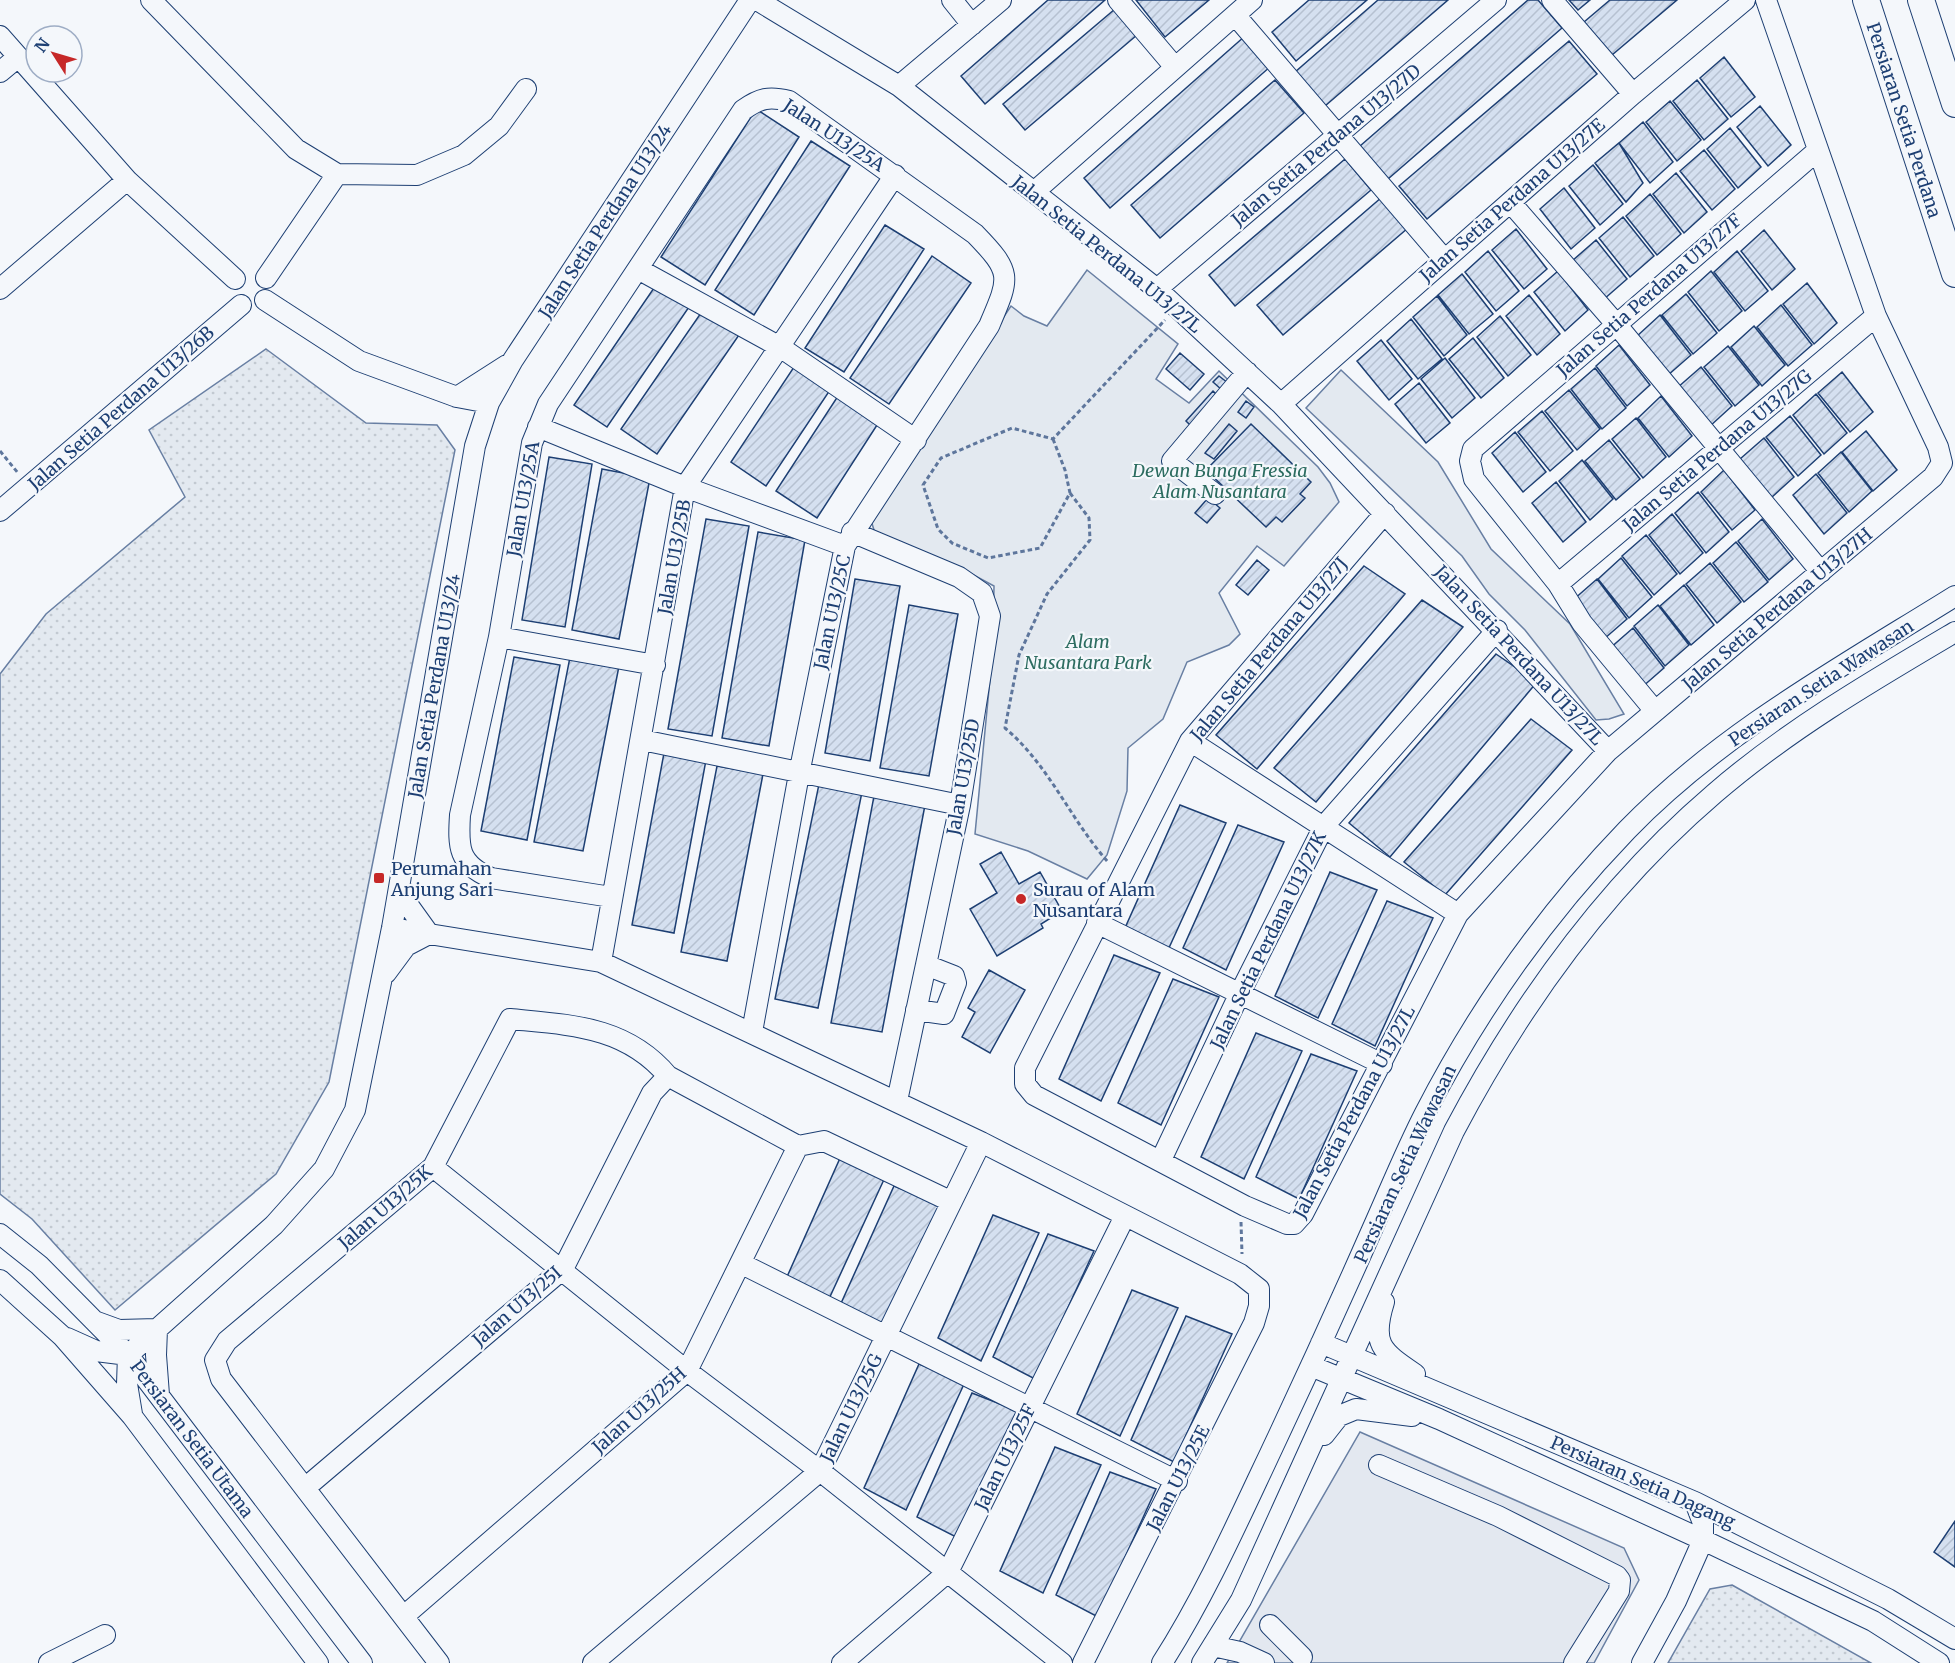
<svg xmlns="http://www.w3.org/2000/svg" width="1955" height="1663" viewBox="0 0 1955 1663" font-family="Merriweather,serif">
	<style>
		.grass { fill: url(#grass-dots); stroke: #687fa3; stroke-width: 1.5 }
		.park { fill: #e3e9f0; stroke: #687fa3; stroke-width: 1.5 }
		.parking { fill: #e3e8f0; stroke: #687fa3; stroke-width: 1.5 }
		.building { fill: url(#building-hatch); stroke: #1d3f73; stroke-width: 1.5 }
		.lines { fill: none; stroke-linecap: round; stroke-linejoin: round }
		.minor-casing { stroke: #1d3f73; stroke-width: 22 }
		.major-casing { stroke: #1d3f73; stroke-width: 28 }
		.path { stroke: #5e769c; stroke-width: 3; stroke-dasharray: 4.5 3; stroke-linecap: butt }
		.minor { stroke: #f4f7fb; stroke-width: 20 }
		.major { stroke: #f4f7fb; stroke-width: 26 }
		.poi-dot { fill: #c62828; stroke: #f4f7fb; stroke-width: 2 }
		.labels { text-anchor: middle; dominant-baseline: central; stroke-width: 4.5; stroke-linejoin: round; paint-order: stroke }
		.street-label { font-size: 18px; fill: #1d3f73; stroke: #f4f7fb }
		.park-label { font-size: 18px; font-style: italic; fill: #2c6c60; stroke: #f4f7fb }
		.poi-label { font-size: 18px; fill: #1d3f73; stroke: #f4f7fb; text-anchor: start }
	</style>
	<defs>
		<pattern id="grass-dots" width="8" height="8" patternUnits="userSpaceOnUse" patternTransform="scale(1.5)"><rect width="8" height="8" fill="#e3e9f0"/><path d="M2 2h.1M6 6h.1" fill="none" stroke="#c2c9d1" stroke-width="1.8" stroke-linecap="round"/></pattern>
		<pattern id="building-hatch" width="6" height="6" patternUnits="userSpaceOnUse" patternTransform="scale(1.5)"><rect width="6" height="6" fill="#d5e0f0"/><path d="M-1 1l2-2M0 6l6-6M5 7l2-2" fill="none" stroke="#b6c1d1"/></pattern>
	</defs>
	<rect width="100%" height="100%" fill="#f4f7fb"/>
	<path class="grass" d="M266,349L366,423L437,425L455,450L329,1082L276,1174L115,1310L32,1219L0,1194V674L46,614L185,497L149,430Z
		M1732,1585L1871,1663H1668L1710,1589Z"/>
	<path class="park" d="M1087,270L1178,344L1156,379L1189,403L1219,371L1318,467L1330,483L1339,502L1284,566L1257,546L1219,593L1240,634L1229,645L1187,662L1163,719L1128,748L1127,791L1107,855L1087,879L1028,851L975,834L993,648L994,586L968,572L878,543L870,517L1011,306L1024,316L1047,326Z
		M1341,370L1438,462L1491,549L1570,624L1624,714L1609,719L1596,720L1525,630L1489,594L1462,556L1306,408Z"/>
	<path class="parking" d="M1360,1432L1624,1548L1639,1580L1594,1663H1227Z"/>
	<path class="building" d="M1048,0H1105L985,104L961,76Z
		M1136,0H1209L1165,37Z
		M1309,0H1367L1296,61L1272,32Z
		M1378,0H1448L1325,106L1295,72Z
		M1528,0H1538L1562,28L1388,179L1360,146Z
		M1569,0H1590L1578,10Z
		M1610,0H1677L1612,55L1584,22Z
		M1115,9L1137,35L1025,130L1003,104Z
		M1245,36L1271,66L1110,208L1084,178Z
		M1569,41L1597,74L1427,219L1399,186Z
		M1724,57L1755,97L1731,117L1700,78Z
		M1275,80L1304,113L1160,238L1131,205Z
		M1697,80L1728,119L1704,140L1673,101Z
		M1670,101L1701,140L1677,161L1646,122Z
		M1760,106L1791,145L1768,166L1737,127Z
		M756,109L799,137L705,285L661,257Z
		M1643,122L1673,162L1650,183L1619,143Z
		M1730,128L1761,167L1738,188L1707,149Z
		M811,141L850,166L754,315L715,290Z
		M1619,143L1643,183L1626,202L1595,163Z
		M1704,150L1735,189L1712,210L1680,171Z
		M1345,159L1371,190L1235,306L1209,275Z
		M1593,165L1623,204L1600,225L1569,186Z
		M1676,173L1707,212L1684,233L1653,194Z
		M1564,188L1595,228L1571,249L1540,209Z
		M1650,194L1681,234L1657,255L1626,216Z
		M1382,197L1408,228L1283,335L1257,305Z
		M1623,217L1654,256L1630,277L1599,238Z
		M885,225L924,249L844,372L805,348Z
		M1516,229L1547,269L1524,289L1492,250Z
		M1764,230L1795,269L1772,290L1741,251Z
		M1596,240L1627,279L1603,300L1572,261Z
		M1488,251L1519,291L1496,311L1465,272Z
		M1737,251L1768,291L1745,311L1714,272Z
		M932,256L971,283L889,404L850,378Z
		M1558,271L1588,310L1565,331L1534,292Z
		M1711,271L1742,311L1719,331L1688,292Z
		M1462,274L1493,314L1469,334L1438,295Z
		M1807,283L1837,323L1814,344L1783,304Z
		M656,285L689,307L607,427L574,405Z
		M1686,294L1717,333L1693,354L1662,315Z
		M1529,295L1560,334L1537,355L1506,316Z
		M1437,296L1467,335L1444,356L1413,317Z
		M1781,305L1812,345L1788,366L1757,327Z
		M703,310L739,335L657,454L621,429Z
		M1660,315L1691,355L1667,376L1636,337Z
		M1500,316L1531,355L1508,376L1477,337Z
		M1411,319L1442,359L1418,379L1387,341Z
		M1754,326L1785,365L1762,386L1731,347Z
		M1473,338L1504,378L1481,398L1449,359Z
		M1381,340L1412,379L1389,400L1357,361Z
		M1619,345L1650,385L1627,406L1596,366Z
		M1728,346L1759,385L1735,406L1704,367Z
		M1180,353L1204,374L1190,390L1166,369Z
		M1445,358L1475,398L1452,418L1421,379Z
		M794,367L830,390L766,486L731,462Z
		M1701,367L1732,406L1709,427L1677,388Z
		M1595,368L1626,408L1602,429L1571,389Z
		M1842,372L1873,412L1850,432L1818,393Z
		M1219,376L1228,383L1222,390L1213,382Z
		M1419,383L1450,423L1426,443L1395,404Z
		M1569,390L1600,429L1577,450L1545,411Z
		M1213,391L1218,396L1191,426L1186,421Z
		M1816,394L1847,433L1824,454L1793,415Z
		M838,396L879,422L817,518L776,491Z
		M1661,396L1692,436L1669,457L1638,418Z
		M1246,401L1254,407L1246,418L1238,412Z
		M1542,411L1573,451L1550,471L1518,432Z
		M1790,416L1821,455L1798,476L1766,437Z
		M1636,418L1666,457L1643,478L1612,439Z
		M1229,424L1237,431L1214,459L1205,453Z
		M1251,424L1311,482L1300,494L1305,498L1282,522L1276,517L1266,527L1206,470Z
		M1866,431L1897,470L1873,491L1842,452Z
		M1515,432L1546,472L1523,492L1492,453Z
		M1764,438L1794,477L1771,498L1740,459Z
		M1609,440L1640,479L1616,500L1585,461Z
		M1841,452L1872,491L1849,512L1818,473Z
		M549,457L592,464L565,627L522,620Z
		M1582,460L1613,499L1590,520L1559,481Z
		M602,469L650,478L619,639L572,630Z
		M1724,470L1755,510L1732,530L1701,492Z
		M1816,474L1847,513L1824,534L1793,495Z
		M1556,482L1586,522L1563,542L1532,503Z
		M1698,492L1729,532L1706,553L1675,513Z
		M1208,498L1220,508L1207,523L1195,513Z
		M1672,514L1703,553L1680,574L1649,535Z
		M706,519L749,526L712,736L668,729Z
		M1762,519L1793,559L1769,580L1738,541Z
		M758,532L805,540L769,746L722,738Z
		M1646,535L1677,574L1654,595L1622,556Z
		M1736,542L1768,582L1744,602L1713,563Z
		M1621,558L1652,597L1629,618L1598,579Z
		M1257,560L1269,570L1248,595L1236,585Z
		M1710,563L1741,602L1717,623L1686,584Z
		M1364,566L1405,594L1257,769L1216,735Z
		M855,579L900,586L870,761L825,753Z
		M1597,579L1627,619L1604,639L1573,600Z
		M1684,585L1714,625L1691,645L1660,606Z
		M1422,600L1463,627L1316,802L1274,768Z
		M909,605L958,614L929,776L880,768Z
		M1658,605L1689,645L1665,666L1634,626Z
		M1633,628L1664,668L1641,688L1609,649Z
		M1496,654L1537,682L1390,857L1349,823Z
		M514,657L560,665L527,840L481,831Z
		M570,657L619,666L583,851L534,842Z
		M1531,719L1572,750L1445,895L1404,862Z
		M664,753L706,760L674,933L632,925Z
		M717,766L763,774L727,961L681,952Z
		M819,784L862,792L818,1008L775,999Z
		M874,796L925,805L882,1032L831,1023Z
		M1180,805L1226,823L1168,950L1125,928Z
		M1238,825L1284,842L1226,970L1183,948Z
		M1001,852L1019,884L1040,872L1062,911L1041,924L1043,928L997,956L970,909L997,893L980,864Z
		M1330,872L1377,890L1318,1018L1275,996Z
		M1387,901L1433,918L1375,1046L1332,1024Z
		M1114,955L1160,973L1101,1101L1059,1079Z
		M989,970L1025,990L990,1053L962,1037L975,1012L968,1008Z
		M1173,979L1219,997L1161,1125L1118,1103Z
		M1256,1033L1302,1051L1244,1179L1201,1157Z
		M1311,1054L1357,1071L1299,1199L1256,1177Z
		M841,1156L887,1173L828,1301L786,1279Z
		M894,1186L940,1204L881,1332L838,1310Z
		M993,1215L1039,1233L981,1361L938,1338Z
		M1048,1234L1094,1251L1035,1379L993,1357Z
		M1132,1290L1178,1308L1120,1436L1077,1414Z
		M1186,1316L1232,1334L1174,1462L1131,1440Z
		M919,1364L965,1382L906,1510L864,1488Z
		M972,1393L1018,1411L960,1539L917,1517Z
		M1055,1447L1101,1465L1043,1593L1000,1571Z
		M1110,1472L1156,1489L1098,1617L1056,1595Z
		M1955,1521V1567L1934,1552Z"/>
	<g class="lines">
		<g class="minor-casing">
			<path id="minor" d="M151,0L296,149L337,174L417,175L464,155L499,126L526,89
				M757,0L899,86L1157,289L1281,404L1608,751L1458,914L1303,1214L1294,1224H1287L1245,1206L1034,1095L1025,1084V1068L1190,741L1385,513
				M952,0L972,25
				M1118,0L1174,66
				M1552,0L1633,94
				M1235,15L1444,259
				M0,36L127,180L235,279
				M0,72L18,57
				M899,86L1001,0
				M1034,192L1252,0
				M1511,203L1616,324L1821,572
				M638,269L780,347L916,440
				M266,278L337,174
				M0,289L127,180
				M1157,289L1496,0
				M265,300L359,361L457,397L489,403
				M457,397L507,365
				M1281,404L1633,94L1745,0
				M538,427L685,487L845,546
				M1215,494L1172,461L1247,372
				M0,511L241,305
				M852,532L959,577L982,593L990,616L960,805L897,1101
				M1558,584L1876,316
				M499,637L655,665
				M1655,711L1582,623L1558,584L1474,479L1470,461L1473,449L1817,151
				M642,740L960,805
				M1190,741L1458,914
				M1608,751L1933,477L1942,463L1938,447L1876,316L1766,0
				M400,885L406,902L429,934
				M611,897L491,878C458,864 458,847 460,815L499,637L532,443L548,404L743,110C760,98 769,96 789,101L975,234C1013,273 1010,277 989,326L845,546L799,774L752,1032
				M1097,923L1382,1064
				M392,928L601,962L981,1142L1240,1274L1259,1289V1306L1254,1323L1083,1663
				M601,962L685,487L895,175
				M386,973L406,946L429,934
				M916,1010L944,1014L956,983L954,976L926,965
				M1161,1160L1239,995L1324,826L1497,630
				M433,1167L687,1371L820,1471L1062,1663
				M0,1234L39,1265L128,1355L362,1663
				M742,1264L1177,1481
				M0,1280L62,1336L132,1416L318,1663
				M1384,1302C1371,1344 1381,1351 1415,1374
				M97,1322L119,1330L157,1329
				M157,1329L156,1355L159,1395
				M67,1338L96,1351L128,1355
				M1321,1343L1695,1502L1888,1599L1955,1639
				M128,1355L274,1225L324,1169L355,1110L392,928L475,446L489,403L513,360L750,0
				M128,1355L127,1384L132,1414
				M1311,1366L1439,1419L1703,1540L1873,1621L1939,1663
				M1324,1435L1339,1416L1356,1409L1412,1416
				M1379,1465L1498,1516L1617,1576L1620,1580L1619,1591L1574,1663
				M305,1488L563,1269L652,1093L668,1076
				M404,1616L687,1371L798,1146
				M1270,1625L1302,1657
				M1213,1646L1240,1652L1264,1663
				M49,1663L105,1635
				M439,1663L221,1379L215,1360L227,1341L433,1167L510,1019C571,1025 626,1026 668,1076L798,1146L824,1141L950,1201
				M593,1663L820,1471L981,1142
				M842,1663L948,1572L1125,1216
				M1162,1663C1199,1605 1228,1543 1257,1481C1296,1399 1334,1316 1371,1232C1389,1192 1405,1152 1425,1113C1478,1010 1546,914 1627,830C1721,733 1841,667 1955,596
				M1202,1663L1241,1600L1454,1131C1521,1004 1605,887 1715,793C1788,730 1872,681 1955,632
				M1642,1663L1676,1601L1703,1540V1523L1695,1502"/>
		</g>
		<g class="major-casing">
			<path id="major" d="M1866,0L1955,274
				M1921,0L1955,104"/>
		</g>
		<path class="path" d="M1053,439L1065,470L1070,493L1040,548L988,558L952,543L938,529L923,485L941,458L1012,428L1053,439L1165,320
			M0,451L18,473
			M1070,493L1089,518L1090,540L1047,594L1019,655L1005,728C1049,765 1070,819 1108,862
			M1241,1222L1242,1254"/>
		<use href="#minor" class="minor"/>
		<use href="#major" class="major"/>
	</g>
	<g class="poi-dot">
		<rect x="373" y="872" width="12" height="12" rx="3"/>
		<circle cx="1021" cy="899" r="6"/>
	</g>
	<g class="labels">
		<g class="street-label">
			<text transform="translate(1904 120) rotate(72)">Persiaran Setia Perdana</text>
			<text transform="translate(834 135) rotate(33)">Jalan U13/25A</text>
			<text transform="translate(1326 145) rotate(-40)">Jalan Setia Perdana U13/27D</text>
			<text transform="translate(1512 200) rotate(-41)">Jalan Setia Perdana U13/27E</text>
			<text transform="translate(605 221) rotate(-57)">Jalan Setia Perdana U13/24</text>
			<text transform="translate(1107 254) rotate(39)">Jalan Setia Perdana U13/27L</text>
			<text transform="translate(1649 295) rotate(-41)">Jalan Setia Perdana U13/27F</text>
			<text transform="translate(121 408) rotate(-41)">Jalan Setia Perdana U13/26B</text>
			<text transform="translate(1717 450) rotate(-40)">Jalan Setia Perdana U13/27G</text>
			<text transform="translate(523 499) rotate(-80)">Jalan U13/25A</text>
			<text transform="translate(674 557) rotate(-80)">Jalan U13/25B</text>
			<text transform="translate(1777 609) rotate(-40)">Jalan Setia Perdana U13/27H</text>
			<text transform="translate(832 612) rotate(-78)">Jalan U13/25C</text>
			<text transform="translate(1269 649) rotate(-50)">Jalan Setia Perdana U13/27J</text>
			<text transform="translate(1519 655) rotate(47)">Jalan Setia Perdana U13/27L</text>
			<text transform="translate(1821 683) rotate(-33)">Persiaran Setia Wawasan</text>
			<text transform="translate(434 686) rotate(-80)">Jalan Setia Perdana U13/24</text>
			<text transform="translate(963 777) rotate(-80)">Jalan U13/25D</text>
			<text transform="translate(1268 940) rotate(-64)">Jalan Setia Perdana U13/27K</text>
			<text transform="translate(1354 1112) rotate(-62)">Jalan Setia Perdana U13/27L</text>
			<text transform="translate(1405 1164) rotate(-65)">Persiaran Setia Wawasan</text>
			<text transform="translate(385 1207) rotate(-41)">Jalan U13/25K</text>
			<text transform="translate(517 1306) rotate(-41)">Jalan U13/25I</text>
			<text transform="translate(851 1408) rotate(-64)">Jalan U13/25G</text>
			<text transform="translate(639 1410) rotate(-42)">Jalan U13/25H</text>
			<text transform="translate(192 1439) rotate(53)">Persiaran Setia Utama</text>
			<text transform="translate(1005 1457) rotate(-64)">Jalan U13/25F</text>
			<text transform="translate(1178 1478) rotate(-63)">Jalan U13/25E</text>
			<text transform="translate(1643 1482) rotate(24)">Persiaran Setia Dagang</text>
		</g>
		<g class="park-label">
			<text x="1220" y="470">Dewan Bunga Fressia<tspan x="1220" dy="21">Alam Nusantara</tspan></text>
			<text x="1088" y="641">Alam<tspan x="1088" dy="21">Nusantara Park</tspan></text>
		</g>
		<g class="poi-label">
			<text x="391" y="868">Perumahan<tspan x="391" dy="21">Anjung Sari</tspan></text>
			<text x="1033" y="889">Surau of Alam<tspan x="1033" dy="21">Nusantara</tspan></text>
		</g>
	</g>
	<g transform="translate(54 54) rotate(307)"><circle r="28" fill="#f4f7fb" stroke="#9eadc5" stroke-width="1.5"/>
	<path d="M0-4.5L10 22L0 15L-10 22Z" fill="#c62828"/>
	<text y="-9" font-size="16" font-weight="bold" text-anchor="middle" fill="#1d3f73">N</text>
	</g>
</svg>
